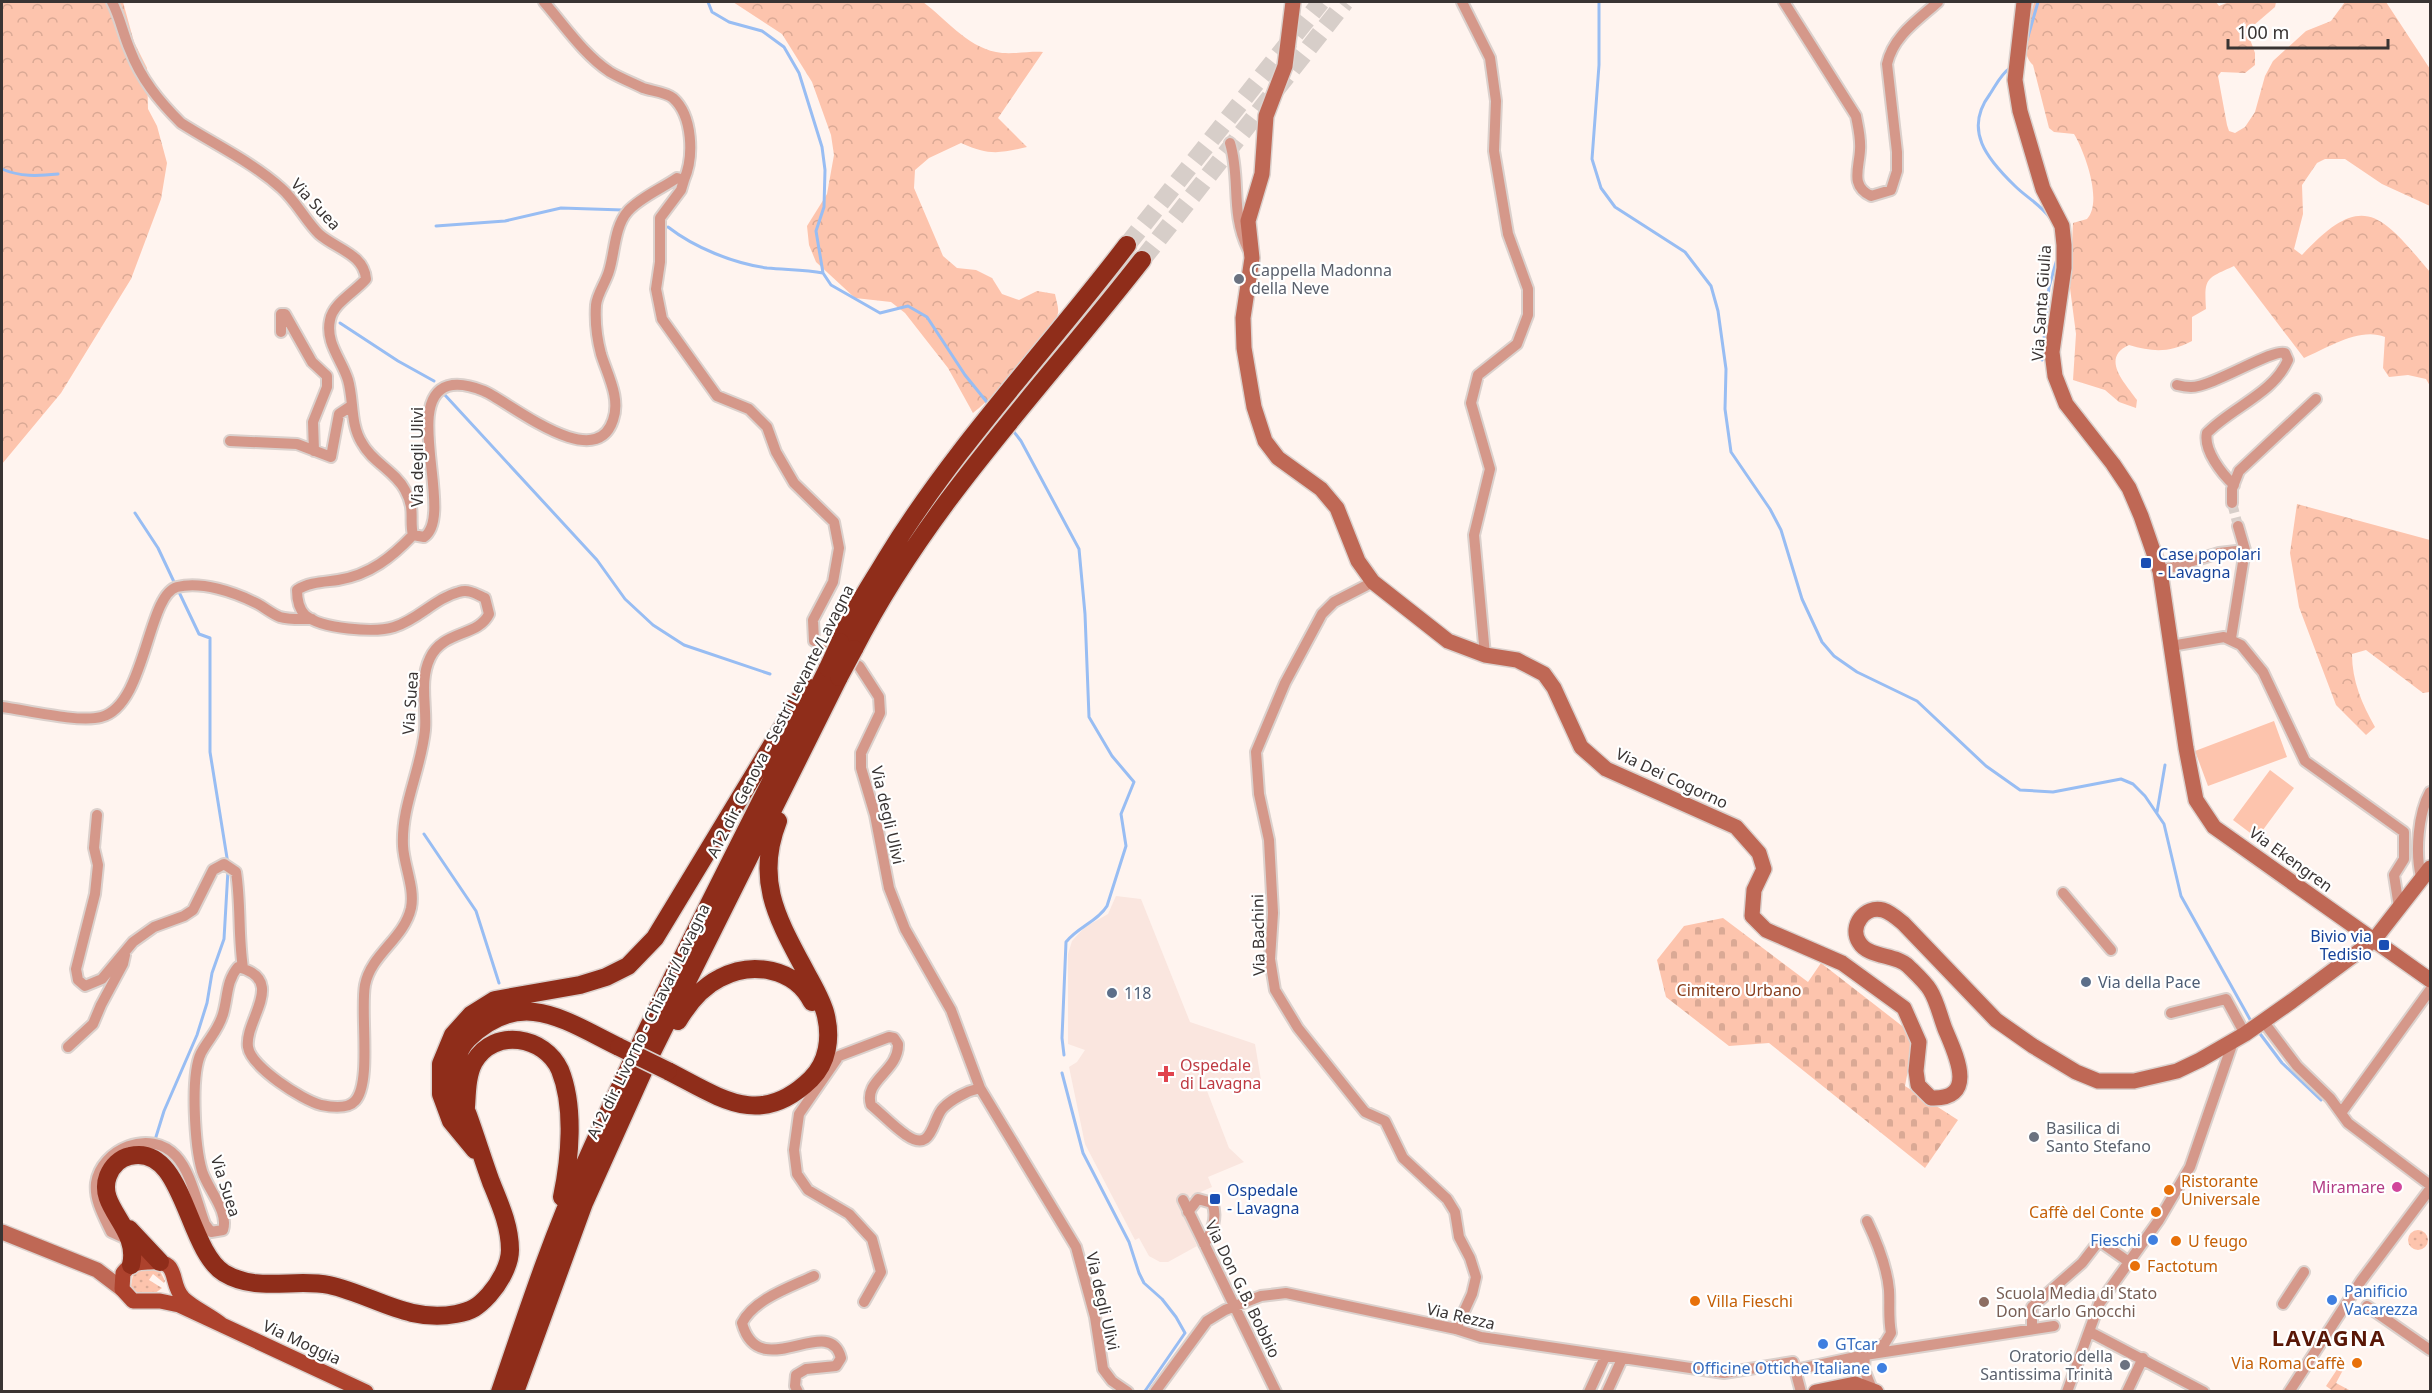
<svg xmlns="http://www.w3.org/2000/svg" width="2432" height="1393" viewBox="0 0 2432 1393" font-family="'Noto Sans',sans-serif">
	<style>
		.built { fill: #fae6df }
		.grass { fill: url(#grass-dots) }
		.forest { fill: url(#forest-crowns) }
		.cemetery { fill: url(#cemetery-stones) }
		.garden { fill: url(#garden-furrows) }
		.pitch { fill: #fdc4ad }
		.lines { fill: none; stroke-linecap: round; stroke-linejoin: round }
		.stream { stroke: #98bdf3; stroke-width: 3 }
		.street-tunnel { stroke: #d7cec9; stroke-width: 10; stroke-dasharray: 10 5; stroke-linecap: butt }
		.highway-tunnel { stroke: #d7cec9; stroke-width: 18; stroke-dasharray: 18 9; stroke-linecap: butt }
		.street-casing { stroke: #dbd1cd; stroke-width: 14 }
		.secondary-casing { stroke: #dbd1cd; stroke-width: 18 }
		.primary-casing { stroke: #dbd1cd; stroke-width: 18 }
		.highway-casing { stroke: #dbd1cd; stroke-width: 21 }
		.street { stroke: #d5988a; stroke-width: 10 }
		.secondary { stroke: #bf6855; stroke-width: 15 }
		.primary { stroke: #ad422d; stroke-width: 15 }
		.highway { stroke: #8f2d1a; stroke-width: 18 }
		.highway-bridge-casing { stroke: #dbd1cd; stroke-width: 21; stroke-linecap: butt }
		.highway-bridge { stroke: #8f2d1a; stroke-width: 18 }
		.worship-dot { fill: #6b7280; stroke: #fff; stroke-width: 2 }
		.transit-dot { fill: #1a4fb4; stroke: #fff; stroke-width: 2 }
		.service-dot { fill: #5c6f8a; stroke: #fff; stroke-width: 2 }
		.health-dot { fill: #e0444e; stroke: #fff; stroke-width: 2 }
		.hotel-dot { fill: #d1479c; stroke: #fff; stroke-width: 2 }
		.food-dot { fill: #e8710a; stroke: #fff; stroke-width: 2 }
		.shop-dot { fill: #3f7fe0; stroke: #fff; stroke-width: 2 }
		.education-dot { fill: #8d6e63; stroke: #fff; stroke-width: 2 }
		.labels { text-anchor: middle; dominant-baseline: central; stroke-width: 4.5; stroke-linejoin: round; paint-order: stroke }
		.street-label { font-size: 16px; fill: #393433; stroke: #fff }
		.worship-label { font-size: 16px; fill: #5b616d; stroke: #fff; text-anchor: start }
		.transit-label { font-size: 16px; fill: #164399; stroke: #fff; text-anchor: start }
		.service-label { font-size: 16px; fill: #4e5e75; stroke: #fff; text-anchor: start }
		.park-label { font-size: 16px; fill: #883e1c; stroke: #fff }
		.health-label { font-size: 16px; fill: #be3a42; stroke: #fff; text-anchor: start }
		.food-label { font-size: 16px; fill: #c56008; stroke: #fff; text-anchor: start }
		.hotel-label { font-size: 16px; fill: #b23c85; stroke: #fff; text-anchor: end }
		.shop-label { font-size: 16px; fill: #366cbe; stroke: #fff; text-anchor: end }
		.education-label { font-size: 16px; fill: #785e54; stroke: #fff; text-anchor: start }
		.district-label { font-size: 22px; font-weight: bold; letter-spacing: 1.5px; fill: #591707; stroke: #fff }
	</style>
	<defs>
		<pattern id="grass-dots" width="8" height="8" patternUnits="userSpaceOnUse" patternTransform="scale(1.5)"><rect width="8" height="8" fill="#fdc4ad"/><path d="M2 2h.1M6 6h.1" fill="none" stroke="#daa995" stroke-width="1.8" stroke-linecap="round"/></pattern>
		<pattern id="forest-crowns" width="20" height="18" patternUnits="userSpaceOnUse" patternTransform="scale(1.5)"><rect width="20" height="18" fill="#fdc4ad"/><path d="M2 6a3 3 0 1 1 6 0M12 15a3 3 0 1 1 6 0" fill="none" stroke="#daa995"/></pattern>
		<pattern id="cemetery-stones" width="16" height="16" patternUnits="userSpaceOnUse" patternTransform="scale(1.5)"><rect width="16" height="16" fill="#fdc4ad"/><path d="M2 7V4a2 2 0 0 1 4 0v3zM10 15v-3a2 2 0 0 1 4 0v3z" fill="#daa995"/></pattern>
		<pattern id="garden-furrows" width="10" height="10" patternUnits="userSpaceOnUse" patternTransform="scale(1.5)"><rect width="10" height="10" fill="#fdc4ad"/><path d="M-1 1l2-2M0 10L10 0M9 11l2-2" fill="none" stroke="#daa995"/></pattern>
	</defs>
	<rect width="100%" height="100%" fill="#fff4ef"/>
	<path class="built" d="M1116,896L1141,899L1190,1022L1255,1044L1261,1080L1207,1091L1229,1148L1244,1162L1208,1177L1212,1187L1178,1202L1197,1246L1168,1262H1160L1149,1256L1139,1238L1135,1240L1085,1144L1069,1067L1077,1062L1085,1050L1068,1044V954L1072,941L1085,927L1108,914Z"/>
	<path class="grass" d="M2408 1240a10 10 0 1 1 20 0a10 10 0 1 1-20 0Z
		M153,1269L160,1271L165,1281L164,1283L153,1274L149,1280L162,1288L154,1294L136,1293L131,1286L133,1274L140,1270Z"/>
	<path class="forest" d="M2,2H123L134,42L147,68L148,109L157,126L167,163L161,199L131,279L61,393L2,464Z
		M733,2H923C945,18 966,46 996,52C1010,55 1028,51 1043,52L998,118L1027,147C998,154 988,155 961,143L929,158L915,170L914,188L943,256L957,268L976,270L992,278L1002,294L1019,300L1037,291L1055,294C1056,300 1059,308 1058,313C1053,337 993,398 973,413L948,368L905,313L891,302L855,298L816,262L809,245L807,226L827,194L834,155L831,135L812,82L782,34Z
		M2034,2H2216L2219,6L2229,2H2276L2275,7L2247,31L2255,53V65L2245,73L2221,72L2218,76L2227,125L2229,131L2235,133L2245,127L2255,112L2265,76L2273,61L2306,31L2331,21L2345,2H2386L2430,69V206L2382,184L2345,159H2325L2317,163L2302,185L2303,214L2294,249L2302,255C2363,189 2381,214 2430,272V386L2426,379L2408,375L2389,377L2383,368L2385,337C2359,327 2328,348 2304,358L2234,266C2206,279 2204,277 2206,309L2192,317V341C2169,353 2153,352 2129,345C2100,358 2125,383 2137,400L2136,408L2119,402L2105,390L2073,380L2076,334L2070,288L2073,223L2087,219C2103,202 2085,152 2074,134L2054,132L2049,128L2033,65C2017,50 2030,21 2034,2Z
		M2297,504L2430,540V692L2423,693L2366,650L2352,654C2352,681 2362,704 2375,727L2366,735L2336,705L2299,607L2290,553Z"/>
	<path class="cemetery" d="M1723,918L1808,982L1821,963L1906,1029L1912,1049L1905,1086L1958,1120L1925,1168L1769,1043L1729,1046L1666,997L1657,960L1684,926Z"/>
	<path class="garden" d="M2338,1368L2343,1370L2336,1383L2351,1391H2333L2326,1386Z"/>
	<path class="pitch" d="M2274,721L2287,757L2208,786L2195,751Z
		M2270,770L2294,788L2257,838L2233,820Z"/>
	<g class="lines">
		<path class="stream" d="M708,2L712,12L729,22L762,31L784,47L799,73L822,147L825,170L824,207L816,231L823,273L831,285L880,313L908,306L927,317L965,375L990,406
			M1599,2V65L1592,159L1601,188L1615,207L1685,252L1711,286L1718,311L1726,369L1725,409L1731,452L1770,509L1781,530L1802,599L1822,642L1834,656L1857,672L1917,701L1986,766L2020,790L2053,792L2121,779L2133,784L2145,796L2164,824L2181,896L2252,1023
			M2027,40L2038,2
			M2010,68C2001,74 1996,85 1990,94C1963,130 1987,159 2015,186C2026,197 2041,205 2050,218
			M2,169C20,177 38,176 58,174
			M436,226L505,221L561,208L623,210
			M668,227C695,248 733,263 767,268C786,270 805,269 823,273
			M340,323L398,361L434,381
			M2042,360L2049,287L2057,259
			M444,394L597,560L625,599L653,625L684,645L770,674
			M1011,428L1021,441L1079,549L1085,614L1089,717L1112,756L1134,782L1121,814L1126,846L1107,906C1098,921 1078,927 1066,942L1062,1038L1064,1055
			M135,513L158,548L175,584
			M178,590L199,634L210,638V752L228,864
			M2157,812L2165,765
			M424,834L476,911L499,983
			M2258,1031L2282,1063L2321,1100
			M1062,1073L1083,1153L1129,1242L1139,1273L1144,1283L1162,1299L1176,1317L1185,1333L1145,1391
			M155,1140L164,1111L197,1035L207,1003L212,973L224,939L228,870"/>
		<path class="street-tunnel" d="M2232,503L2238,526"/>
		<path class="highway-tunnel" d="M1127,245L1321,2
			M1142,260L1345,2"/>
		<g class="street-casing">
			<path id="street" d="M112,2C120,17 123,34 130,50C141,79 159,101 181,123C214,144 252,162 281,188C296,201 305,220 319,234C336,249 364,254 366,279C355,292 333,303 330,320C325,343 342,360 348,380C354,401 350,424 362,443C372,462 395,471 405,490C416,510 409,519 413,535C392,557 370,575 338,580C325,582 309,582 297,590C297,599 298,608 305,615C321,629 375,633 394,627C418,620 435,598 459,592C469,589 476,594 485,598L489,614C478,637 443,630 430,658C419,681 427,706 425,730C421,770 401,806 403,846C404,866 415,888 411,908C404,939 371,954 365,985C360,1012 372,1083 355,1101C348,1109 331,1107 321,1105C302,1100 251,1067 248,1047C244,1020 288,980 238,967C226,981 228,997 223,1014C218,1031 209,1038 201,1053C190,1076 195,1147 202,1171C208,1190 229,1211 223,1230L211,1232L205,1224C197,1203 191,1172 176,1156C150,1128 101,1149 96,1183C94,1200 104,1217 111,1232L122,1237L129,1235
				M544,2C564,25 584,55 610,72C620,78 633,83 643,88C652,91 666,92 673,98C693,116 694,157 684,180
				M1462,2L1490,58L1496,101L1494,151L1508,234L1528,289V315L1517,344L1478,375L1471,403L1490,469L1474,535L1485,655
				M1784,2L1856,116C1858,127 1861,138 1860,150C1859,169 1850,186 1871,196L1891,190L1897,171V152L1887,64C1893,36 1918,20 1938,2
				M1230,143C1241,179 1230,212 1248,249
				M281,332V314H285L312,362L327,376V387L313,422L314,451
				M2177,385C2181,386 2187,387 2191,387C2213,387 2273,348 2285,353L2288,360C2273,394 2232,407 2207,433C2203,450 2222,474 2234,485
				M230,441L297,444L331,457L339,414L351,406
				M2232,503V489L2239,471L2316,399
				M413,535L424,537C455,516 402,400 448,386C459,383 474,387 484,391C508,401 595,475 613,420C621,398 607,374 601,354C597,339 595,320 596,305C597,294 606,282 609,271C615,252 614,227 628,211C641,197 661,189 677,178L684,180L681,190L660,218V262L656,289L662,319L717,396L749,409L767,427L776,452L794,483L834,522L839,548L833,582L813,620L814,641L859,666L879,697L880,713L861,753V768L875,815L889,888L905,929L951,1010L980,1088L1076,1247L1095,1317L1103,1369L1112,1381L1128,1392
				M2160,571L2219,553L2245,550
				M1373,582L1334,602L1322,614L1285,683L1256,752L1259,794L1269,840L1273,913L1270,959L1275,990L1298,1028L1365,1112L1385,1121L1403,1158L1447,1199L1455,1212L1459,1237L1470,1258L1476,1277L1472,1294L1456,1329
				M2231,638L2245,550L2238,526
				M2171,646L2224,637L2241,645L2263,672L2305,761L2404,832V859L2394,875L2399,907
				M2,707C26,710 79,723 101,717C146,706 147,595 177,587C202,581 234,592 256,603C264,607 272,614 280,617C290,620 302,619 312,619
				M97,815L94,848L98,865L95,894L76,969L78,980L85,986L102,979L133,942L154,927L184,916L193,910L213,870L224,864L236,872C241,904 238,936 243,968
				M2421,877C2415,852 2418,814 2430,792
				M2063,893L2111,950
				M2171,1013L2226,999L2245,1034
				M2263,1021L2297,1066L2330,1098L2348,1123L2430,1185
				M68,1047L93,1024L101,1005L123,964L125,955
				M2341,1113L2430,990
				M1183,1200L1276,1392
				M1188,1212L1198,1199L1212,1203C1218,1216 1212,1233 1204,1244
				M1867,1221C1877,1242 1887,1267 1889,1290C1890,1305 1888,1317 1891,1333L1885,1343L1871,1352
				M864,1302L881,1272L872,1239L849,1214L808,1190L797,1174L794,1150L799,1114L839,1056L889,1037L894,1038L898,1044C899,1071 863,1080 871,1105C883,1115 894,1127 906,1135C933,1154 932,1119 943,1108C952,1099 967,1091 980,1088
				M2283,1304L2304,1272
				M2367,1306L2430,1350
				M2032,1328V1307L2082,1263L2099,1241L2129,1262
				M2090,1332L2204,1392
				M1865,1355L1864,1369L1872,1389
				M1795,1370L1865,1355L2054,1326
				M798,1392L795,1386L796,1375L806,1369L836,1366L841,1358C829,1311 759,1386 742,1323C754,1299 791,1287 814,1276
				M1155,1392L1207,1321L1225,1310L1261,1296L1286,1293L1456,1329L1481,1337L1724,1373L1793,1362L1801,1392
				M1589,1392L1605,1357
				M1607,1392L1622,1359
				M2067,1392L2099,1304L2159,1220L2190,1167L2233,1042
				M2127,1392L2143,1358
				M2289,1392L2361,1281L2430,1189"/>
		</g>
		<g class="secondary-casing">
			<path id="secondary" d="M1293,2L1285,66L1266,116L1262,174L1248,221L1252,258L1243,318L1244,348L1254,407L1265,441L1278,458L1321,489L1337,508L1358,561L1373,582L1448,641L1485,655L1517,660L1544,674L1554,688L1581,747L1606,769L1736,827L1759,853L1764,869L1754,890L1752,916L1766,930L1842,963L1904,1008L1919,1042L1916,1071L1918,1085L1931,1098C1979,1100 1955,1053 1945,1029C1940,1016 1937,1001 1930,990C1925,982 1915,973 1908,966C1896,954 1868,958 1859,942C1849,926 1865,905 1883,910C1890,912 1897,918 1903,923L1996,1020L2033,1046L2076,1072L2098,1081H2134L2177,1071L2200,1060L2245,1034L2292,1001L2374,940L2430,868
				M2024,2L2015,80L2020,111L2043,189L2062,226L2064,245V268L2052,352L2055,376L2066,404L2113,464L2129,488L2141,516L2160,571L2186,748L2196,800L2214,827L2430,980
				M2,1232L97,1270L122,1289
				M1816,1392L1855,1384L1876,1392"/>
		</g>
		<g class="primary-casing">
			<path id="primary" d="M222,1325C210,1315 193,1308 183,1298C168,1282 182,1259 148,1262C137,1262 130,1264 123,1273L122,1289L133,1301H160L179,1305L366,1392"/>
		</g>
		<g class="highway-casing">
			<path id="highway" d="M840,642C852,612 870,586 886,559C955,446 1047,350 1127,245
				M854,649C928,504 1043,387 1142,260
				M678,1021C688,1004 702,987 720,978C752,961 795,968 812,1002
				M668,1071C721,1098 760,1129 811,1079C828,1062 831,1038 826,1016C823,1002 814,987 807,974C779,921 754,882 778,821
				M466,1107C467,1092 467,1075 474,1062C494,1027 545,1036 560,1070C575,1107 570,1159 562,1197
				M475,1150L451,1121L441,1094V1064L453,1035L471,1015L495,1000L580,985L606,977L628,966L655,938L807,687
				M129,1229L160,1262
				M131,1265C140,1228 96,1207 108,1176C112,1166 120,1158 130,1156C184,1143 186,1249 224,1273C257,1293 294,1278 329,1285C374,1295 407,1323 456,1314C472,1311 478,1307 489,1295C499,1284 510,1265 510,1250C510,1226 500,1204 491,1182C483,1160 476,1137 468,1115C464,1105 458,1096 455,1087C451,1072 457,1050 468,1039C521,987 564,1020 619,1047
				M500,1392C526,1316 551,1239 584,1166C659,997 746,833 828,668
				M515,1392L584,1203L651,1054L839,677"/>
		</g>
		<use href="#street" class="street"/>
		<use href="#secondary" class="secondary"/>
		<use href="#primary" class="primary"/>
		<use href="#highway" class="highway"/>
		<g class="highway-bridge-casing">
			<path id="highway-bridge" d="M828,668L840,642
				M839,677L854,649
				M619,1047L668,1071"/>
		</g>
		<use href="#highway-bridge" class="highway-bridge"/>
	</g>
	<g class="worship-dot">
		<circle cx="1239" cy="279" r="6"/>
		<circle cx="2034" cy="1137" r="6"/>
		<circle cx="2125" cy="1365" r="6"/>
	</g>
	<g class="transit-dot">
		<rect x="2140" y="557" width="12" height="12" rx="3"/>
		<rect x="2378" y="939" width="12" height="12" rx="3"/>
		<rect x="1209" y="1193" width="12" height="12" rx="3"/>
	</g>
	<g class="service-dot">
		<circle cx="2086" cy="982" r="6"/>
		<circle cx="1112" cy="993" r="6"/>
	</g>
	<path class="health-dot" d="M1163 1065h6v6h6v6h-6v6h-6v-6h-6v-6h6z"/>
	<circle class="hotel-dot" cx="2397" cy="1187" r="6"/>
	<g class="food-dot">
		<circle cx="2169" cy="1190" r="6"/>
		<circle cx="2156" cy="1212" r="6"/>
		<circle cx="2176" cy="1241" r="6"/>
		<circle cx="2135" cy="1266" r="6"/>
		<circle cx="1695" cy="1301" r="6"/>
		<circle cx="2357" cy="1363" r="6"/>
	</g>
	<g class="shop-dot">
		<circle cx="2153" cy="1240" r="6"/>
		<circle cx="2332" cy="1300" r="6"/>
		<circle cx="1823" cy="1344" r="6"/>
		<circle cx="1882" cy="1368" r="6"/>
	</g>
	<circle class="education-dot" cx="1984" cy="1302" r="6"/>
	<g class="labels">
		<g class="street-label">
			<text transform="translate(316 204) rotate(47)">Via Suea</text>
			<text transform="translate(2041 303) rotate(-86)">Via Santa Giulia</text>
			<text transform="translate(417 457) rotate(-90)">Via degli Ulivi</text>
			<text transform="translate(410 703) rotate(-86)">Via Suea</text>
			<text transform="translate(780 721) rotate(-63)">A12 dir. Genova - Sestri Levante/Lavagna</text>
			<text transform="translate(1672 778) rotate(25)">Via Dei Cogorno</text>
			<text transform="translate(888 815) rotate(77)">Via degli Ulivi</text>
			<text transform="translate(2291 859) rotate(36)">Via Ekengren</text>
			<text transform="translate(1258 935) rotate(-91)">Via Bachini</text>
			<text transform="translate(648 1021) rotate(-64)">A12 dir. Livorno - Chiavari/Lavagna</text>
			<text transform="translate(226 1186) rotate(72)">Via Suea</text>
			<text transform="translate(1243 1289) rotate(64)">Via Don G.B. Bobbio</text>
			<text transform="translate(1103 1301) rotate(77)">Via degli Ulivi</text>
			<text transform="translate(1461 1316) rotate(13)">Via Rezza</text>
			<text transform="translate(302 1342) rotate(25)">Via Moggia</text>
		</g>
		<g class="worship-label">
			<text x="1251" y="270">Cappella Madonna<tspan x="1251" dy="18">della Neve</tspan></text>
			<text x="2046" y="1128">Basilica di<tspan x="2046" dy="18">Santo Stefano</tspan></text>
			<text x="2113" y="1356" text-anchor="end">Oratorio della<tspan x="2113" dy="18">Santissima Trinità</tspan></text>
		</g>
		<g class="transit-label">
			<text x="2158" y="554">Case popolari<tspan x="2158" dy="18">- Lavagna</tspan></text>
			<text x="2372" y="936" text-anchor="end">Bivio via<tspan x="2372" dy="18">Tedisio</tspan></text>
			<text x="1227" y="1190">Ospedale<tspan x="1227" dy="18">- Lavagna</tspan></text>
		</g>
		<g class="service-label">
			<text x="2098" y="982">Via della Pace</text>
			<text x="1124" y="993">118</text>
		</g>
		<g class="park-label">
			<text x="1739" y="990">Cimitero Urbano</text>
		</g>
		<g class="health-label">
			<text x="1180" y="1065">Ospedale<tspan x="1180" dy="18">di Lavagna</tspan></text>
		</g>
		<g class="food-label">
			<text x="2181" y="1181">Ristorante<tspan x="2181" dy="18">Universale</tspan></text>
			<text x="2144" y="1212" text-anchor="end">Caffè del Conte</text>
			<text x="2188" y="1241">U feugo</text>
			<text x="2147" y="1266">Factotum</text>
			<text x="1707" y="1301">Villa Fieschi</text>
			<text x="2345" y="1363" text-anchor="end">Via Roma Caffè</text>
		</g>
		<g class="hotel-label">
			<text x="2385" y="1187">Miramare</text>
		</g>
		<g class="shop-label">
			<text x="2141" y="1240">Fieschi</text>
			<text x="2344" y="1291" text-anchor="start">Panificio<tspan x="2344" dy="18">Vacarezza</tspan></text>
			<text x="1835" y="1344" text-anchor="start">GTcar</text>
			<text x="1870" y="1368">Officine Ottiche Italiane</text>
		</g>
		<g class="education-label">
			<text x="1996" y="1293">Scuola Media di Stato<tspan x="1996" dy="18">Don Carlo Gnocchi</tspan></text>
		</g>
		<g class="district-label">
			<text x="2329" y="1337">LAVAGNA</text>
		</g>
	</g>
	<rect width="2432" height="1393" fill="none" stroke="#393433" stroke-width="6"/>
	<path d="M2228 39v9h160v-9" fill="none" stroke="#393433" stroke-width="3"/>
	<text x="2237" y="39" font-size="18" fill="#393433" stroke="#ffffff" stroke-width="4.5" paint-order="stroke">100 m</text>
</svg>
